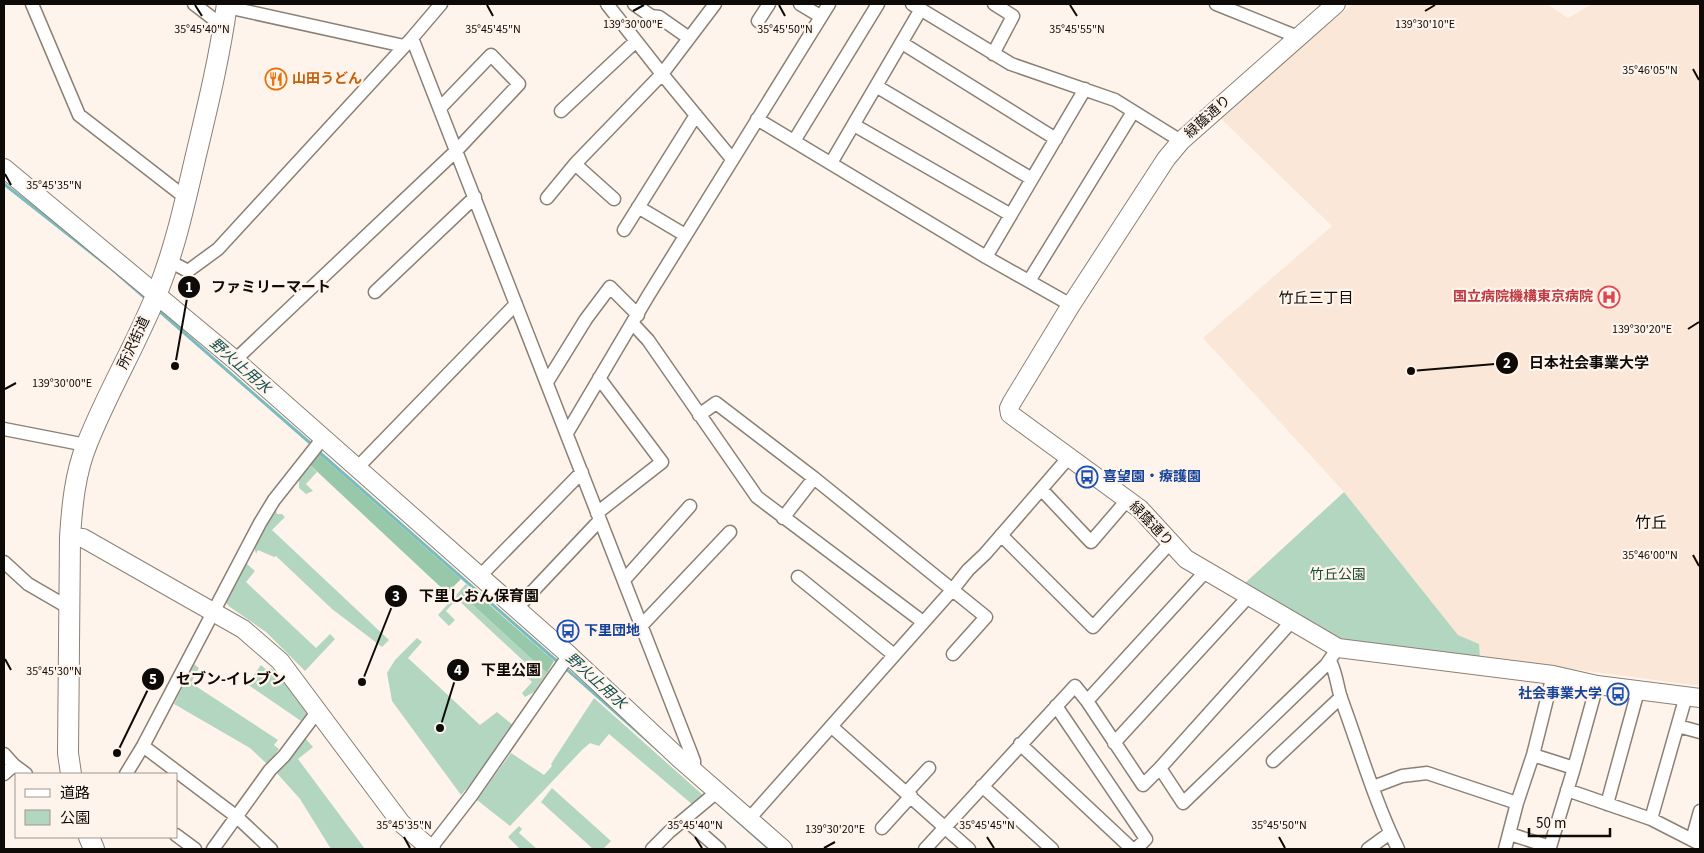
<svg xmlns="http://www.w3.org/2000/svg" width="1704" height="853" viewBox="0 0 1704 853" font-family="'Source Sans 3','Noto Sans JP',sans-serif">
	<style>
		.built { fill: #fbe7d7 }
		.green { fill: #b3d6c0 }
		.forest { fill: #97c8aa }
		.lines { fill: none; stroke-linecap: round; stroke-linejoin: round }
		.stream { stroke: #79bbbf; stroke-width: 3 }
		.street-casing { stroke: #8b8075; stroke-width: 15 }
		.secondary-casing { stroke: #8b8075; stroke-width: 20 }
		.primary-casing { stroke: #8b8075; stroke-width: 22 }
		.street { stroke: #fff; stroke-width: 12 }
		.secondary { stroke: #fff; stroke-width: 18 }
		.primary { stroke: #fff; stroke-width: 20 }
		.ticks { fill: none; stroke: #0e0a07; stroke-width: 2 }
		.labels { text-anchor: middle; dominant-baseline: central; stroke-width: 4.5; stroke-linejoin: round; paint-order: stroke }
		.food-label { font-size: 14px; font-weight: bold; fill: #c56008; stroke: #fff4eb; text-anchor: start }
		.street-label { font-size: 14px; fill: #0e0a07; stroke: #fff4eb }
		.health-label { font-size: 14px; font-weight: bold; fill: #be3a42; stroke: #fff4eb; text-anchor: end }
		.transit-label { font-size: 14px; font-weight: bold; fill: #164399; stroke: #fff4eb; text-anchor: start }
		.park-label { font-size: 14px; fill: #144f32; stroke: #fff4eb }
		.neighbourhood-label { font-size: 15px; fill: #0e0a07; stroke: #fff4eb }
		.water-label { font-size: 15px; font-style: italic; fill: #144f51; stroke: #fff4eb }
		.quarter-label { font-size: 16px; fill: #0e0a07; stroke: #fff4eb }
		.ticks-label { font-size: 12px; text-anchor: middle; fill: #0e0a07; stroke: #fff4eb; stroke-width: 4.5; stroke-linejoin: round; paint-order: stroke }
		.leader { fill: none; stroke: #0e0a07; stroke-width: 2 }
		.callout-dot { fill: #0e0a07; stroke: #fff4eb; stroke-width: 2 }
		.mark-label { font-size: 15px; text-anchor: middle; font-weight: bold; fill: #fff }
		.callout-label { font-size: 15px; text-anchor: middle; font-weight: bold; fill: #0e0a07; stroke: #fff4eb; stroke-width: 4.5; stroke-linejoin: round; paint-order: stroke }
	</style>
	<rect width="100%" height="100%" fill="#fff4eb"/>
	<path class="built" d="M1353,4H1547L1568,18L1592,4H1700V686L1480,657L1479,644L1458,635L1344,492L1203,338L1332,226L1218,116Z"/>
	<path class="green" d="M309,464L317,472L306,484L313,491L306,494L299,488V478Z
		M1344,492L1458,635L1479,644L1480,657L1338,641L1244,584Z
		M276,510L277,514H282L285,517L272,530L389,640L382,647L332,609L276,556L274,557L258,550L256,554L254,547Z
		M246,563L255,571L246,582L316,648L330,634L335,639L305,671L266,632L230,607L226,603Z
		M466,584L468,586L461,594L547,673L534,692L525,697L522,693L532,682L526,676L532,669L457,599L446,611L455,620L449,626L438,615Z
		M417,638L422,642L408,658L480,725L497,712L514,726L483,770L461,795L392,701L387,673L395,660Z
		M194,664L199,668L191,683L278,740L274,745L279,749L268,765L250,748L174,704Z
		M261,665L268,671L271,668L287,685L307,713L301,721L247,684Z
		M594,698L704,796L693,805L609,734L599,746L590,743L582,750L510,826L477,800L511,753L544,775L552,766L551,764Z
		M305,738L313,747L298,759L365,849H331L300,799L275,771Z
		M552,788L611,841L603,849H593L541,802Z
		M519,826L522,829L519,833L537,849H520L508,837Z"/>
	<path class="forest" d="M318,453L461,579L447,593L309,464Z
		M468,586L554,661L547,673L461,594Z"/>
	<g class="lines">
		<path class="stream" d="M4,184L113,270L144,297
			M158,310L309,442
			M318,451L559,663
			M564,667L659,751
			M714,800L769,849"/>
		<g class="street-casing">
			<path id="street" d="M32,4L79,115L186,198
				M194,4L224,27
				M607,4L662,74L732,159
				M634,4L651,16L659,17L689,38
				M800,4L820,16
				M912,4L1011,64L1115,100L1181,141
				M1216,4L1298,37
				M227,7L404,46
				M758,21L769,4
				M412,38L691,753L694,761V771
				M902,43L1056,139
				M993,54L1013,16L994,4
				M876,86L1032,179
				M561,111L636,41
				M757,119L986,257L1071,305
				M854,125L1011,215
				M794,141L878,4
				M831,163L921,9
				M575,164L614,199
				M547,198L575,164L662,74L715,4
				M638,207L685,235
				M624,230L696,115
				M986,257L1085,89
				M169,261L188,271L218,249L412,38L441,4
				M1029,281L1133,112
				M375,292L475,197
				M633,324L648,340L757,497L923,622
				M235,360L457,150L519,84L491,55L440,108
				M547,382L586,319L610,287L638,315
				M699,415L716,403L814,478L986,617L953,654
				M4,429L86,445
				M567,433L648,296L829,4
				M357,468L516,304
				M1041,489L1091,542L1128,499
				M597,513L662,462L599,378
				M783,518L814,478
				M1001,535L1093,627L1170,543
				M4,562L28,584L71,609
				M480,576L582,472
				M798,577L894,655
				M624,580L690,506
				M516,609L600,520
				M641,626L730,532
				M1330,661C1337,674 1337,688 1342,701C1360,750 1375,802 1398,849
				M1087,701L1143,785L1160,768L1292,621
				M1056,706L1146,839L1136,849
				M1678,726L1700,732
				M832,727L969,849
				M1114,743L1249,596
				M1020,744L1132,849
				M143,746L237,817L271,849
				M4,754L14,765L26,774
				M1533,755L1574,768
				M1273,761L1341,697
				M1160,768L1183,803L1326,665L1338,648
				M4,774L14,765
				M126,774L143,746L260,523L274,500L323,438
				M982,786L1052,849
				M1373,787L1402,776L1427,773L1517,803
				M1567,790L1651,819L1700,844
				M907,792L929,768
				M1607,804L1638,691
				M749,819L953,589L968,570L985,554L1069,457
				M1651,819L1686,696
				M686,820L719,849
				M882,828L911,796
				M1510,834L1550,847L1574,768L1597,685
				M176,835L195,849
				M1692,840L1700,811
				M213,849L270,770L284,756L317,712
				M430,849L471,796L569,655
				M652,849L669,832L718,791
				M925,849L1075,686L1087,701L1206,571
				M1368,849L1390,833
				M1505,849L1517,803L1533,755L1553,675"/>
		</g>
		<g class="secondary-casing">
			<path id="secondary" d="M1336,4L1181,141L1166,159L1071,305L1012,402L1009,408L1010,414L1140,509L1186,559L1338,648L1553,675L1597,685L1700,698
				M4,168L235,360L569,655L680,759L783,849
				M70,537L83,538L243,629L280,661L401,823L431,849"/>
		</g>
		<g class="primary-casing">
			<path id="primary" d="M71,774L68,753L70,537C72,506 75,473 87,444C107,393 136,345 157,293C175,249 185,202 196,155C208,105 220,55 227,4
				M89,837L94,849"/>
		</g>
		<use href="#street" class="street"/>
		<use href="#secondary" class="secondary"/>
		<use href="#primary" class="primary"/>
	</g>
	<path class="ticks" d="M195,5L202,16M487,5L493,16M779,5L785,16M1070,5L1077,16M633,11L644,5M1425,11L1435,5M1693,69L1699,80M5,174L11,185M1688,329L1699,322M5,389L16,383M1693,555L1699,566M5,659L11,670M404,837L410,848M695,837L702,848M987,837L994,848M1279,837L1285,848M824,848L835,842"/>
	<defs>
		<g id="restaurant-ring" transform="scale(1.125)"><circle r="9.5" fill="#fff4eb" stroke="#e8710a" stroke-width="1.5"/><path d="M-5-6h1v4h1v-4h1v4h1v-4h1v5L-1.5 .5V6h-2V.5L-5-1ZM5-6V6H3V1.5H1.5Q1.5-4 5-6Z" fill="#e8710a"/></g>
		<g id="hospital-ring" transform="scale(1.125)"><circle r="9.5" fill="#fff4eb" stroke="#e0444e" stroke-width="1.5"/><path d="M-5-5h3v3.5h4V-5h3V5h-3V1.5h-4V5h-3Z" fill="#e0444e"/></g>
		<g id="bus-ring" transform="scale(1.125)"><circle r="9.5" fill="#fff4eb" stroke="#1a4fb4" stroke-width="1.5"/><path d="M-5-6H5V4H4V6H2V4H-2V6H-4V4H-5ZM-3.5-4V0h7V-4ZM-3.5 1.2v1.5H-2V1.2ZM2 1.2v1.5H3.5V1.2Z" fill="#1a4fb4"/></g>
	</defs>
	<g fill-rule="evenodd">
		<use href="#restaurant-ring" x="276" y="79"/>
		<use href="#hospital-ring" x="1609" y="297"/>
		<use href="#bus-ring" x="1087" y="477"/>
		<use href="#bus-ring" x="568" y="631"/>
		<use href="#bus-ring" x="1618" y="694"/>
	</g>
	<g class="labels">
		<g class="food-label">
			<text x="292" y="79">山田うどん</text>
		</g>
		<g class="street-label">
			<text transform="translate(1208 117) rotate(-42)">緑蔭通り</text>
			<text transform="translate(134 343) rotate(-65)">所沢街道</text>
			<text transform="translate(1151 524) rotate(46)">緑蔭通り</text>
		</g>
		<g class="health-label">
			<text x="1593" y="297">国立病院機構東京病院</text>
		</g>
		<g class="transit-label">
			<text x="1103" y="477">喜望園・療護園</text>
			<text x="584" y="631">下里団地</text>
			<text x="1602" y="694" text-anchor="end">社会事業大学</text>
		</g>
		<g class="park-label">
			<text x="1338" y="575">竹丘公園</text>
		</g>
		<g class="neighbourhood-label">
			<text x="1316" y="298">竹丘三丁目</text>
		</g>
		<g class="water-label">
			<text transform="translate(240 366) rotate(41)">野火止用水</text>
			<text transform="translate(596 681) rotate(42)">野火止用水</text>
		</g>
		<g class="quarter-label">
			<text x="1651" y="523">竹丘</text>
		</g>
	</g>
	<g class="ticks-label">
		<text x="633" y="28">139°30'00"E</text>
		<text x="1425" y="28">139°30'10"E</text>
		<text x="1077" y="33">35°45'55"N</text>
		<text x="202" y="33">35°45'40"N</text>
		<text x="493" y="33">35°45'45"N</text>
		<text x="785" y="33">35°45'50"N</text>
		<text x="1650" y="74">35°46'05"N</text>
		<text x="54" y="189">35°45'35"N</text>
		<text x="1642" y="333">139°30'20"E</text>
		<text x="62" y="387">139°30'00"E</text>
		<text x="1650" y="559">35°46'00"N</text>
		<text x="54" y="675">35°45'30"N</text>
		<text x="404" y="829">35°45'35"N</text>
		<text x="695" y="829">35°45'40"N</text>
		<text x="987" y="829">35°45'45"N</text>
		<text x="1279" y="829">35°45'50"N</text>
		<text x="835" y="833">139°30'20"E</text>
	</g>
	<path class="leader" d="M175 366L189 287M1411 371L1507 363M362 682L396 596M440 728L458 670M117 753L153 679"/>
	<g class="callout-dot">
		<circle cx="175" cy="366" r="5"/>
		<circle cx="1411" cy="371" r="5"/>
		<circle cx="362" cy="682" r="5"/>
		<circle cx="440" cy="728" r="5"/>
		<circle cx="117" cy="753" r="5"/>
		<circle cx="189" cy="287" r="12"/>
		<circle cx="1507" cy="363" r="12"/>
		<circle cx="396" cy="596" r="12"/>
		<circle cx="458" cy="670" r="12"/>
		<circle cx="153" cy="679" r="12"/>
	</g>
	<g class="mark-label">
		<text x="189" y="292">1</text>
		<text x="1507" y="368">2</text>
		<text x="396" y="601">3</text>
		<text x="458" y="675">4</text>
		<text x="153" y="684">5</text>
	</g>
	<g class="callout-label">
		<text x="271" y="292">ファミリーマート</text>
		<text x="1589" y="368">日本社会事業大学</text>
		<text x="479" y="601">下里しおん保育園</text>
		<text x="511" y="675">下里公園</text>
		<text x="231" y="684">セブン-イレブン</text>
	</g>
	<rect width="1704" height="853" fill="none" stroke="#0e0a07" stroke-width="10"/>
	<rect x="15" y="773" width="162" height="65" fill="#fff4eb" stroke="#9f9690"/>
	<rect x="25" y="789" width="25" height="8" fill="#ffffff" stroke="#9f9690"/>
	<text x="60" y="798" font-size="15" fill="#0e0a07">道路</text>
	<rect x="25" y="810" width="25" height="15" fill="#b3d6c0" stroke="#9f9690"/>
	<text x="60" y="823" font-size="15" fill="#0e0a07">公園</text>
	<path d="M1529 828v8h81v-8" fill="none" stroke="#0e0a07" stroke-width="2.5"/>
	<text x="1536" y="828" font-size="15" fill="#0e0a07" stroke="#fff4eb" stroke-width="4" paint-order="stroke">50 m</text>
</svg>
